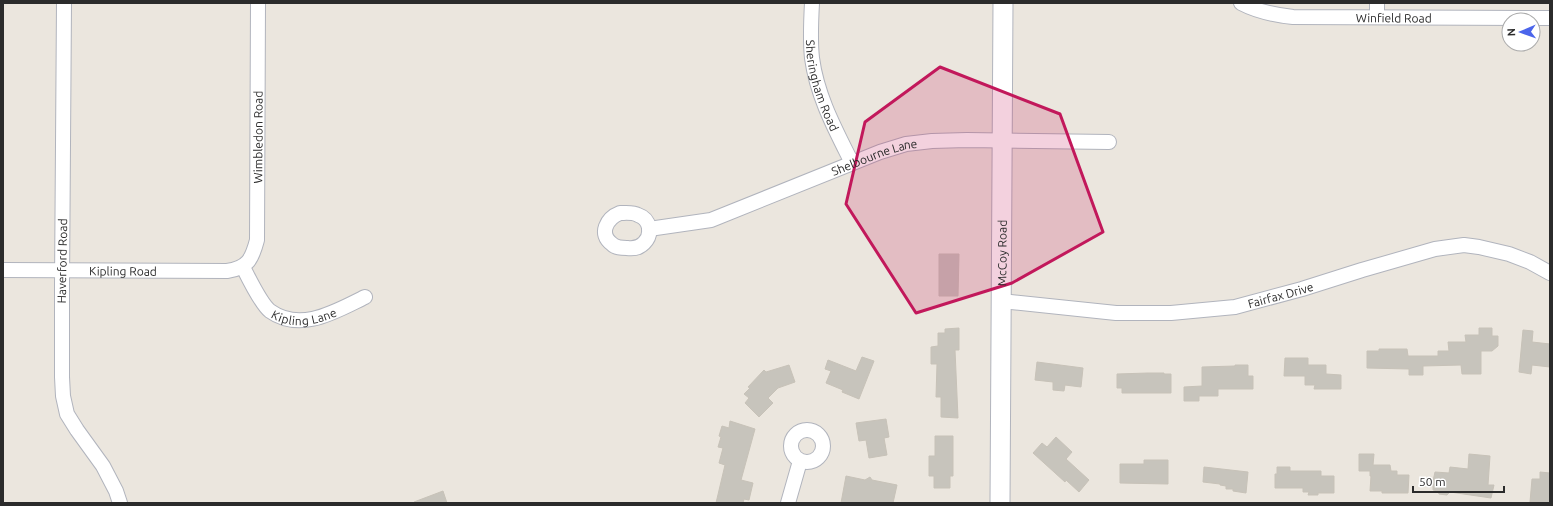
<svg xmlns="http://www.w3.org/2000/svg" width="1553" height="506" viewBox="0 0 1553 506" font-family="Ubuntu,sans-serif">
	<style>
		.building { fill: #c7c4bc; stroke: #c7c2b8 }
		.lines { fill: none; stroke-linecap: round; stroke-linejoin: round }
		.street-casing { stroke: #b1b4bd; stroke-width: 16 }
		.secondary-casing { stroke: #b1b4bd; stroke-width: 21 }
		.street { stroke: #fff; stroke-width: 14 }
		.secondary { stroke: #fff; stroke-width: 19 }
		.marked { fill: #c2185b; fill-opacity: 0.2; stroke: #c2185b; stroke-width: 3; stroke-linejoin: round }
		.labels { text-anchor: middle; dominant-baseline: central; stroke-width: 3; stroke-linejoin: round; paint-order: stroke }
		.street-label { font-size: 12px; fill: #2b2b2b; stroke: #fff }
	</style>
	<rect width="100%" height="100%" fill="#ebe6de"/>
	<path class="building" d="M939,254H959L958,296H939Z
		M959,328V350H955L958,418L941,417V397H936L937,364H931V347L938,346V333H945V329Z
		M1479,328H1492V336H1498V346L1492,351H1481V374H1462L1461,365L1423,366V375H1409V369L1367,368V351H1379V349H1407L1408,356H1438V351H1449L1448,342H1466L1465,335H1479Z
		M1523,330L1533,331L1532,342L1550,344V367L1532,365L1531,374L1519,372Z
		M862,357L874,361L859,399L842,392L843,390L826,383L831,371L825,369L828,360L856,371Z
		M1285,358H1308V365H1326V374L1341,375V389H1314L1315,385H1305V376H1284Z
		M1037,362L1083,368L1081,387L1065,385L1064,391L1053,390V382L1035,380Z
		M789,365L795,382L778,388L768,398L773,403L759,417L745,403L749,398L744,394L750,388L748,387L764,370L766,372Z
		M1235,365H1248V376H1253V389H1218V396H1199V401H1184V387L1202,386V367L1235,366Z
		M1148,373H1164V374H1171V393H1122V388H1117V374Z
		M886,419L889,437L884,438L887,455L869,458L866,440L859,441L856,423Z
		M730,421L755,429L741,480L753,483L749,500L744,499L743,503H716L725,465L719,463L723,448L718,447L721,437L719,436L722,426L729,428Z
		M935,436H953V476H950V488H934V476H929V456H935Z
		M1056,437L1072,452L1066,459L1089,480L1079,492L1066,480L1065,482L1033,453L1042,443L1047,447Z
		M1359,454H1374L1373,465H1390L1391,471H1397V475H1409L1408,493H1382V491H1370L1371,476H1370V471H1359Z
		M1469,454L1490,456L1488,485H1494L1491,498L1450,492L1447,495L1439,494L1438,491L1433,490V481L1435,472L1449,473L1450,467L1468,469Z
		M1144,460H1168V484L1120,483V464H1144Z
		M1204,467L1248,472L1246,493L1233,491V489H1226V486L1220,485V484L1203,482Z
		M1277,467H1290V471H1321V476H1334V493H1318V495H1308L1309,492H1303V488H1275V474H1277Z
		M1540,472L1550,473V503L1530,502L1532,479H1540Z
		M846,476L865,480L870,477L872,480L897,485L893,503H841Z
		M443,491L447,503H414V502Z"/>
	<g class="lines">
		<g class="street-casing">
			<g id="street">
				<path d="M64,3L62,285V377L63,396L67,414L77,430L103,466L116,491L120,503"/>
				<path id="s1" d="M812,3C811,21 810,40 812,58C817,96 835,129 852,163"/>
				<path id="s2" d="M1241,3C1258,12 1274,15 1293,17L1550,18"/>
				<path d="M1377,17V3"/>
				<path d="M620,213C626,213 633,212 638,215C650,219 653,234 644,243C639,248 633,249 627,248C621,248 616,248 612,244C598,234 607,218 620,213Z"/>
				<path id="s3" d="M649,229L711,220L880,152L906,144L932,141L967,140L1109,142"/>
				<path id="s4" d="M243,267C248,277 261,304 270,311C301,333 336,311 365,297"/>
				<path id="s5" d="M3,270L227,271C248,268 252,259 257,240L258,3"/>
				<path id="s6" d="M1001,301L1116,313H1171L1235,307L1302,289L1362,270L1435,249L1464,245L1479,247L1509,254L1530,262L1550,273"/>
				<circle cx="807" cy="446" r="16"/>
				<path d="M788,503L800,461"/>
			</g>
		</g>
		<g class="secondary-casing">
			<g id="secondary">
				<path id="s7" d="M1000,503L1003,3"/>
			</g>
		</g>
		<use href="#street" class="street"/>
		<use href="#secondary" class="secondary"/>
	</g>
	<path class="marked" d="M940,67L1060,114L1103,232L1012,283L916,313L846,204L865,122Z"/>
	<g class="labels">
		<g class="street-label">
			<text stroke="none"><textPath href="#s2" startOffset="155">Winfield Road</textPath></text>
			<text stroke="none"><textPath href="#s1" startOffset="84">Sheringham Road</textPath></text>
			<text stroke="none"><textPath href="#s5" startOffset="374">Wimbledon Road</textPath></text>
			<text stroke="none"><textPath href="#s3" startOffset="238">Shelbourne Lane</textPath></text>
			<text stroke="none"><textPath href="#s7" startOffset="250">McCoy Road</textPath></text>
			<text transform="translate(62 261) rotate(-89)">Haverford Road</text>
			<text stroke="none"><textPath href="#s5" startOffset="120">Kipling Road</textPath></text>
			<text stroke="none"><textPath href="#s6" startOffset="282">Fairfax Drive</textPath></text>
			<text stroke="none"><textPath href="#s4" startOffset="88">Kipling Lane</textPath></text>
		</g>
	</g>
	<rect width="1553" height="506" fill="none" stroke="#2b2b2b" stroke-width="8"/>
	<g transform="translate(1521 32) rotate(268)"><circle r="19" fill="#ffffff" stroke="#aaaaaa"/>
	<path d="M0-3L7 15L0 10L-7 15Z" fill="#4b65eb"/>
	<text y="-6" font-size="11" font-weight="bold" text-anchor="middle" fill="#2b2b2b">N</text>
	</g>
	<path d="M1413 486v6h91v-6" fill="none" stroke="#2b2b2b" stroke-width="2"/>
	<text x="1419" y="486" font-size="12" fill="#2b2b2b" stroke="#ffffff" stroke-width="3" paint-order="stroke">50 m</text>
</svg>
